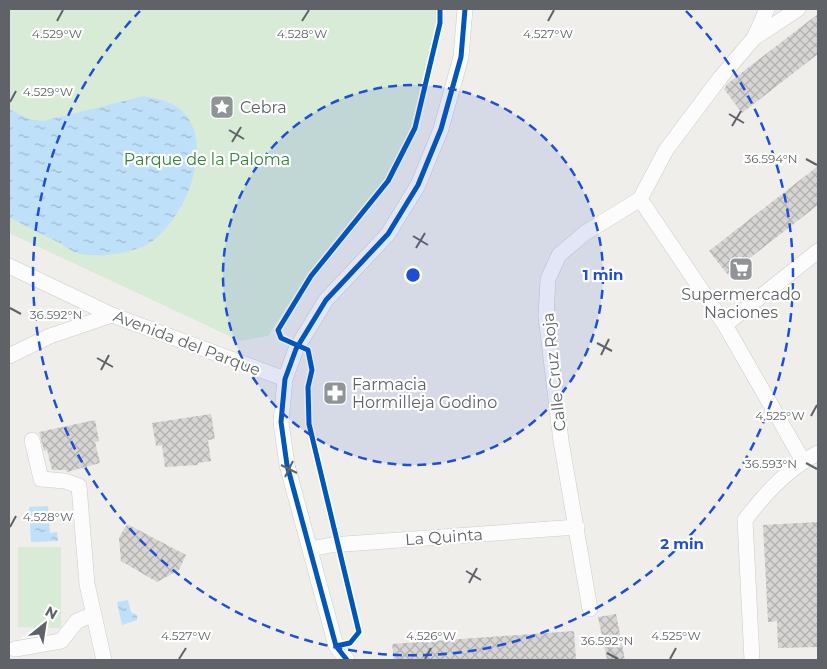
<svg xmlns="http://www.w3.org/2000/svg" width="827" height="669" viewBox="0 0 827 669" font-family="Montserrat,sans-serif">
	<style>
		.park { fill: #d8ebd6 }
		.water { fill: url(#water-ripples) }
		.building { fill: url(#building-cross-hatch) }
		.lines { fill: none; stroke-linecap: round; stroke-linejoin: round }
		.minor-casing { stroke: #cbcccc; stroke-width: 16 }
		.minor { stroke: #fdfcfc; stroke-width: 15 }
		.cycleway-casing { stroke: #fff; stroke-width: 8 }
		.cycleway { stroke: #0057b8; stroke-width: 5 }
		.ticks { fill: none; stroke: #5f6368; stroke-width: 2 }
		.ring { fill: none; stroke: #1d4ed8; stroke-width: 2.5; stroke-dasharray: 9 6 }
		.labels { text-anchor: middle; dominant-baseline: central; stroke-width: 4.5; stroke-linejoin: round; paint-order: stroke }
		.poi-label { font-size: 16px; fill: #5f6368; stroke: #fff; text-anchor: start }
		.park-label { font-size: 16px; fill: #348238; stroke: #fff }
		.street-label { font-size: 16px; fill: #5f6368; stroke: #fff }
		.ticks-label { font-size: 12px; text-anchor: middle; fill: #5f6368; stroke: #fff; stroke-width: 4.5; stroke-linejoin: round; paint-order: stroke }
		.centre { fill: #1d4ed8; stroke: #fff; stroke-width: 2.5 }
		.ring-label { font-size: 15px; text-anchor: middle; font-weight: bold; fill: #1d4ed8; stroke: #fff; stroke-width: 4.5; stroke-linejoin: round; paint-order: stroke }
	</style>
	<defs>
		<pattern id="water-ripples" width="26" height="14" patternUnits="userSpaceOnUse" patternTransform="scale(1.25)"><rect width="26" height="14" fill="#bfe0f9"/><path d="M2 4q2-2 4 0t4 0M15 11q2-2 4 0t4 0" fill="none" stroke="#9eb9cd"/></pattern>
		<pattern id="building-cross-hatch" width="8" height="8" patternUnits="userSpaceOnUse" patternTransform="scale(1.25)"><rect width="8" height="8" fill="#d6d5d3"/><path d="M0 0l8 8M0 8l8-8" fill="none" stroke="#b1b0af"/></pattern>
	</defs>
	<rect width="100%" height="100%" fill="#efeeea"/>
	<path class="park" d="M9,9H436L437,20L412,127L385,179L308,274L268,336L240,341L9,233Z
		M18,547H61V628L18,627Z"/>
	<path class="water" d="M144,96C159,99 175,102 185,114C214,148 185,216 154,240C137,253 101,258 80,254C73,252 66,247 60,243C43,235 26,226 9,217V109L29,119L43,121Z
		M48,506L50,533L57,532L58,541L31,542L29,507Z
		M128,600L131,612L137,615V620L122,625L117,602Z"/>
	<path class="building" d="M818,14V54L742,113L724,89L727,84Z
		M818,166V205L728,275L709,251Z
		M211,414L215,439L208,440L211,461L198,463V465L165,467L162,445L156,446L152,423Z
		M95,420L99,441L95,442L100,463L67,472L66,470H52L47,450L44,451L39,432Z
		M818,522V647L778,648L777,621L768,622L763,525Z
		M127,524L186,555L179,570L157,582L121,561L119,538Z
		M616,614L625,660H607L598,617Z
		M574,631L576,660H394L392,644Z"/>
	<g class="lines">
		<g class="minor-casing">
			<path id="minor" d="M754,38L798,9
				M640,199L725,325L803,461
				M9,266L112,315L285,379
				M725,325L818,251
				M9,356L50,336L112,315
				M32,440L41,479L65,481L79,486L87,584L104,660
				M310,549L331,545L577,527
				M590,609L561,441L546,317L548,279L559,255L585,233L640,199L666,150L720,78L754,38L767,9
				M15,649L61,641L77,621L94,614
				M347,660L336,646L287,465L281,422L285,379L296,349L326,300L388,234L418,185L441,129L461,57L465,9
				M752,660L745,520C765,493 788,468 818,453"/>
		</g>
		<use href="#minor" class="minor"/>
		<g class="cycleway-casing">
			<path id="cycleway" d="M336,646L350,643L359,632L309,424L308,387L312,370L308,350L281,338L278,330L311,276L388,181L415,128L440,23V9
				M347,660L336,646L287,465L281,422L285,379L296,349L326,300L388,234L418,185L441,129L461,57L465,9"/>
		</g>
		<use href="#cycleway" class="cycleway"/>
	</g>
	<path class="ticks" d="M57,21L63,10M302,21L309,10M548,21L554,10M10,102L16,91M729,114L744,123M732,126L741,111M229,130L244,139M232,142L241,127M806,159L817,165M413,236L428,245M416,248L425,233M10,308L21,314M597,343L612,351M601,355L609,339M97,358L113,367M101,370L109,355M811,416L817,405M806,463L817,469M281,465L297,473M285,477L293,461M10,527L16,516M466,571L481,580M469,583L477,568M607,653L618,659M179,659L186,648M425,659L431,648M670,659L676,648"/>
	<circle cx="413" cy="275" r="190" fill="#1d4ed8" fill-opacity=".12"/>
	<g class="ring">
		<circle cx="413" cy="275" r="190"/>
		<path d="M686 11A380 380 0 1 1 140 11"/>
	</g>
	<defs>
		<g id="sight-square" transform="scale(1.25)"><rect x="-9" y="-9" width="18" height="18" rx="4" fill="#919496" stroke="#fff"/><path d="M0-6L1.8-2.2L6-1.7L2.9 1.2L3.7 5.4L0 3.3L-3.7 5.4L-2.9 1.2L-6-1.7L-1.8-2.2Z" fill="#fff"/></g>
		<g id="supermarket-square" transform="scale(1.25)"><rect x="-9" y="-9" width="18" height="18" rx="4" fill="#919496" stroke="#fff"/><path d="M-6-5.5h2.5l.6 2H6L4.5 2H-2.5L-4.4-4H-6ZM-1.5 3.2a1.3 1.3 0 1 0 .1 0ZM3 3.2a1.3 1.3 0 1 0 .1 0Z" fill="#fff"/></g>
		<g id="pharmacy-square" transform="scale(1.25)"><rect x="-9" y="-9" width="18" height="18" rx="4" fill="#919496" stroke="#fff"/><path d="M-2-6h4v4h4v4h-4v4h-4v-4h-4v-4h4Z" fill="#fff"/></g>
	</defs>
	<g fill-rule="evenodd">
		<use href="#sight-square" x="222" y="107"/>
		<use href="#supermarket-square" x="741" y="269"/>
		<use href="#pharmacy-square" x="335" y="393"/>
	</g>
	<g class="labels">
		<g class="poi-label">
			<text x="240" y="107">Cebra</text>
			<text x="741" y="294" text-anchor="middle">Supermercado<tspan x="741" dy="18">Naciones</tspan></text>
			<text x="352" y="384">Farmacia<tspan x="352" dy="18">Hormilleja Godino</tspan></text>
		</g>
		<g class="park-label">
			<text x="207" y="159">Parque de la Paloma</text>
		</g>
		<g class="street-label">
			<text transform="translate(187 343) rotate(21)">Avenida del Parque</text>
			<text transform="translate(554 372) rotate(-96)">Calle Cruz Roja</text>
			<text transform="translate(444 537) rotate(-4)">La Quinta</text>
		</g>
	</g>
	<g class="ticks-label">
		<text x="57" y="38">4.529°W</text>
		<text x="302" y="38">4.528°W</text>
		<text x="548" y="38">4.527°W</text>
		<text x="48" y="96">4.529°W</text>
		<text x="771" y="163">36.594°N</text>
		<text x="56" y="319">36.592°N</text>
		<text x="780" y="420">4.525°W</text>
		<text x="771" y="468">36.593°N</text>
		<text x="48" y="521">4.528°W</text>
		<text x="186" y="640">4.527°W</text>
		<text x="431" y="640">4.526°W</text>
		<text x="676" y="640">4.525°W</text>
		<text x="607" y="645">36.592°N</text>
	</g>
	<circle cx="413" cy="275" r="8" class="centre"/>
	<g class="ring-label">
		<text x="603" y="280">1 min</text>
		<text x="682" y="549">2 min</text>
	</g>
	<rect width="827" height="669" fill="none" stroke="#5f6368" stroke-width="20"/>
	<g transform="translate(45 624) rotate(30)" stroke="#ffffff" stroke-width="4" paint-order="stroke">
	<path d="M0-4L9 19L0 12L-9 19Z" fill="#5f6368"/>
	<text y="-8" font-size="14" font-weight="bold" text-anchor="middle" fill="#5f6368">N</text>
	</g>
</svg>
